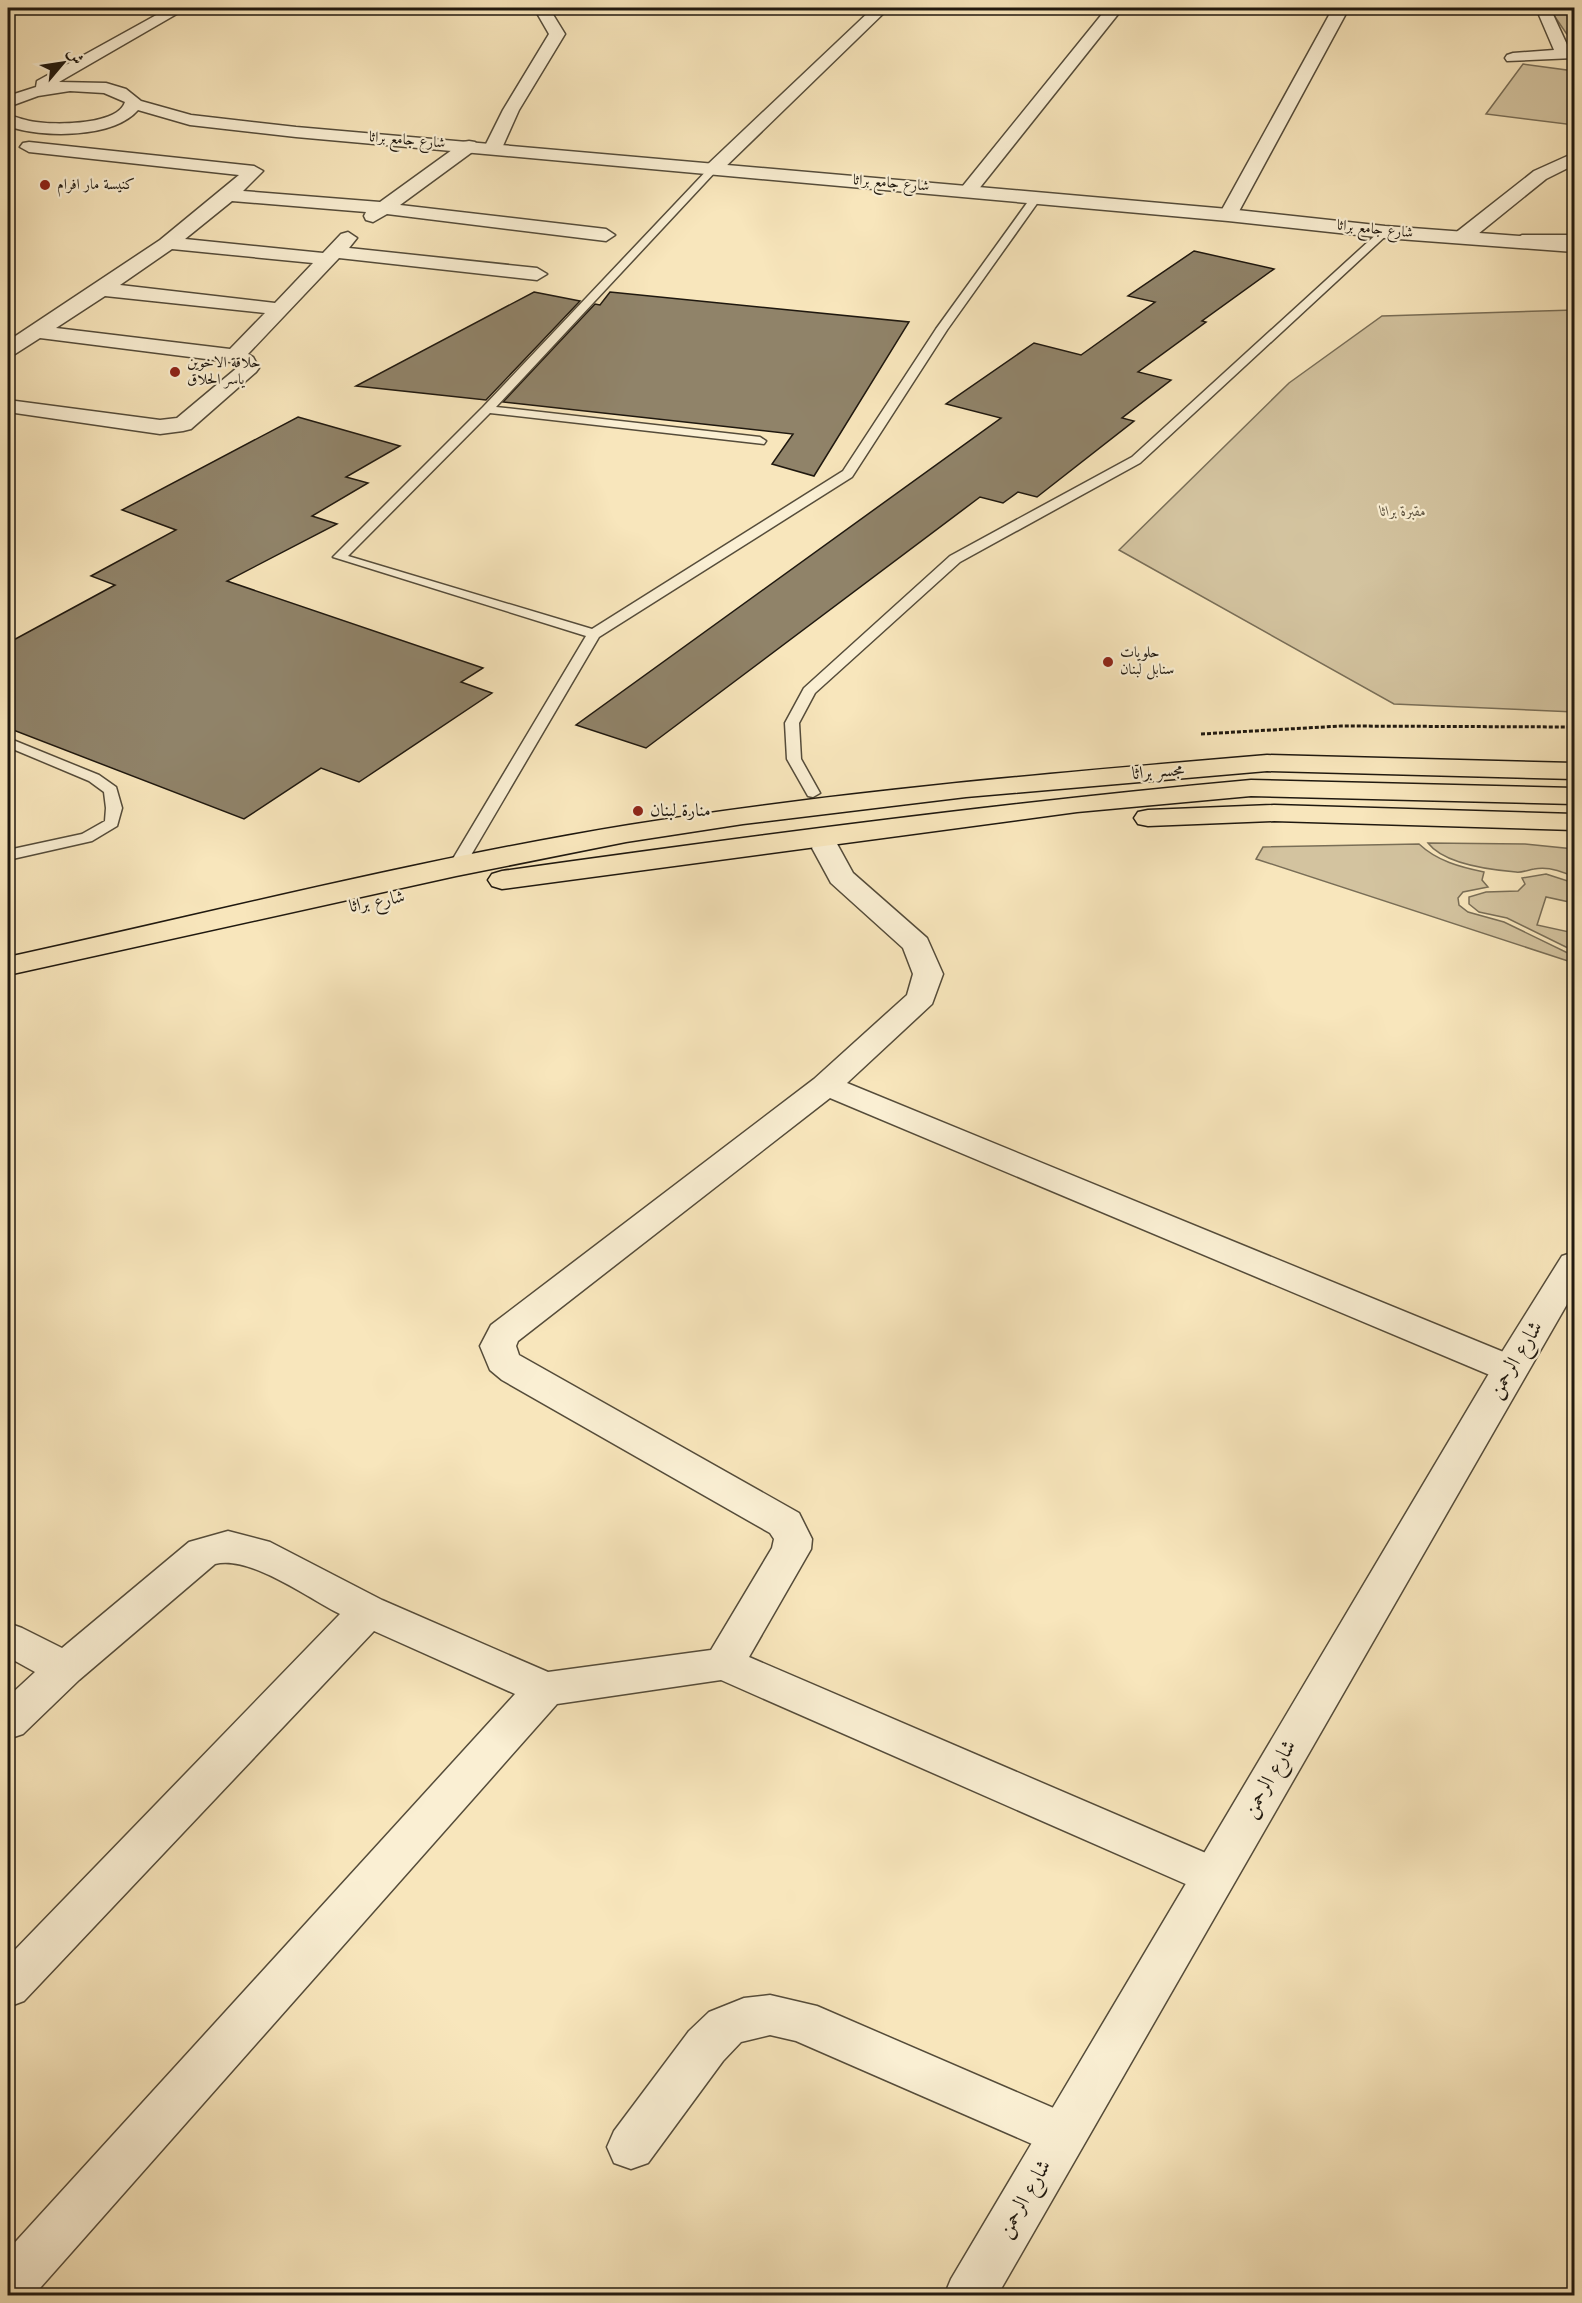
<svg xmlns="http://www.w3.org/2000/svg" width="1582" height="2303" viewBox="0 0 1582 2303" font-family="'Old Standard TT',Amiri,serif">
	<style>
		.green { fill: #d3c39f; stroke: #796e57; stroke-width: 1.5 }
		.building { fill: #908369; stroke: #1f180f; stroke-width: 1.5 }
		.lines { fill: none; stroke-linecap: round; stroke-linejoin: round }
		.service-casing { stroke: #554c3a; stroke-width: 3 }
		.minor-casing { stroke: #554c3a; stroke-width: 3 }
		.tertiary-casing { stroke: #554c3a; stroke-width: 3 }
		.primary-casing { stroke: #1f180f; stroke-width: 3 }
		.path { stroke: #1f180f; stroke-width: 3; stroke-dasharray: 4 2; stroke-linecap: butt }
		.service { fill: #faefd3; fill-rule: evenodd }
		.minor { fill: #faefd3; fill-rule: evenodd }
		.tertiary { fill: #faefd3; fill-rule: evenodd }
		.primary { fill: #f8e6bc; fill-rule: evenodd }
		.poi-dot { fill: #8f2418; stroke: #faefd3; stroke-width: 2 }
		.labels { text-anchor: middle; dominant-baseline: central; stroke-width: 4.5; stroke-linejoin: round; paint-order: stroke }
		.far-street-label { font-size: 15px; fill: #1f180f; stroke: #faefd3 }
		.far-poi-label { font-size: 15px; fill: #1f180f; stroke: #faefd3; text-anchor: start }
		.far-park-label { font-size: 15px; font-style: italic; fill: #5e5441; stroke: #faefd3 }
		.street-label { font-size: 18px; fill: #1f180f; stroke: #faefd3 }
		.poi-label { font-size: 18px; fill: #1f180f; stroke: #faefd3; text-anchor: start }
		.near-street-label { font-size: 21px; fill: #1f180f; stroke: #faefd3 }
	</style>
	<rect width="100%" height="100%" fill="#f8e6bc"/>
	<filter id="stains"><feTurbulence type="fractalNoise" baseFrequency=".00333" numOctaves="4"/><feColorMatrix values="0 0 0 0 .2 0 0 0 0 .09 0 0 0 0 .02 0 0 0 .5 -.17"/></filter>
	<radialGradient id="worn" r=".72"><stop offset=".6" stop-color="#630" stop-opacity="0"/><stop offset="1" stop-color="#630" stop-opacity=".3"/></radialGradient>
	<path class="green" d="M1549,8H1574V41L1566,33Z
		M1523,64L1574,71V125L1486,114Z
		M1574,310V712L1394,704L1119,550L1289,383L1382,316Z
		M1428,843L1525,844L1574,849V877C1562,871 1548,866 1534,869C1528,870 1521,873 1516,872C1492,870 1444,864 1428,843Z
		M1419,844C1437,861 1460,867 1484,872L1482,880L1488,887L1463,892L1458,898L1459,905L1468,912L1504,922L1574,956V963L1256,859L1263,847Z
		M1546,874L1574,883V903L1546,897L1537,925L1574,933V951L1507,918L1479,912L1469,904V897L1486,892L1518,891L1525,884L1522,878Z"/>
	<path class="building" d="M1194,251L1274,269L1202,321L1206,322L1138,372L1171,380L1122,418L1134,421L1037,497L1018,492L1003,503L980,497L646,748L576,725L1001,418L946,404L1034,343L1081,355L1155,302L1128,296Z
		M534,292L580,301L486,400L356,386Z
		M610,292L909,322L814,476L772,464L793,434L503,402L595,304L600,305Z
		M298,417L400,446L346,477L368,483L312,516L337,524L227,581L483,668L461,682L492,693L359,782L321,768L244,819L8,728V643L115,585L91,576L176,530L122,510Z"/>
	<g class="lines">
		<g class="service-casing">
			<path id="service" d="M12,8H22L8,15V10Z
				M710,167L718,169L496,407L760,437L766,441L764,444L490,413L348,556L592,629L843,471L936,329L1032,196L1041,198L947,330L852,477L599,637L464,867L462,870H450L448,867L586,636L333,557L483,407Z
				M1381,230L1390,232L1140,463L960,562L815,693L799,723L801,759L820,793L813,797L808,796L787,759L785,723L804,688L950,556L1132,457Z
				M1574,235V241H1522L1517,238L1522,235Z
				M8,738L99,775L116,787L122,808L117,826L92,841L8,860V850L82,834L105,821L106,808L104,792L89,781L8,747Z"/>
		</g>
		<g class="minor-casing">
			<path id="minor" d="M534,8H549L565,34L519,110L502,148L493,153L487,152L484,148L503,110L549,34Z
				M873,8H889L719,173H707L704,169L707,165Z
				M1107,8H1123L974,195H962L959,191L962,187Z
				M1333,8H1349L1237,215L1235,219H1221L1219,215Z
				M1536,8H1550L1569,49L1574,48V58L1507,61L1505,58L1507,55L1513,53L1554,50Z
				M469,141L475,142L478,146L475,150L400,205L606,229L615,235L606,241L387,214L373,222L366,220L364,216L366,212L232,201L185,239L323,253L341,234L348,232L357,238L349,248L537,268L547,274L537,280L339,258L248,354L253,357L259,368L256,372L191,429L183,431L160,434L8,412V400L160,420L177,418L238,367L230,362L40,338L15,354L8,356V341L160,240L239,175L29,152L20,147L23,143L29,142L254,166L263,171L243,191L380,202L463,142ZM172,249L313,263L275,303L120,285ZM105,296L265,313L230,349L56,328Z
				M1574,153V165L1546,179L1468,242H1454L1452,238L1454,234L1534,171Z
				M826,840L836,842L853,873L927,938L943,974L932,1004L847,1083L1523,1360L1528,1369L1523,1378L1510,1382L1497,1378L830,1098L518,1341L516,1346L519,1355L799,1513L812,1539L811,1549L749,1657L1229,1863L1235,1876L1229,1889L1213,1895L1197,1889L721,1680L557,1704L33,2296H8V2250L515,1694L374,1631L24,2001L8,2007V1957L340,1614C308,1598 250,1555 215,1564L79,1680L23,1734L8,1739V1697L35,1672L8,1657V1623L22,1628L62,1648L189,1542L228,1531L270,1542L382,1600L548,1672L711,1650L772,1548L774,1539L770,1533L502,1380L490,1370L480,1346L491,1325L814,1079L907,995L913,974L903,948L831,883L812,848L816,842Z
				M770,1995L817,2006L1079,2119L1086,2135L1079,2151L1062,2157L796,2041L770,2035L741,2042L723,2061L648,2163L631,2169L614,2163L607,2147L614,2131L689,2031L709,2012L744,1998Z"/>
		</g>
		<g class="tertiary-casing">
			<path id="tertiary" d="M169,8H187L59,82L106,83L126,89L141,101L191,115L296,127L1228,209L1385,226L1574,240V252L1385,238L1228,221L296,137L190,125L138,110C113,139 40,138 8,126V115C17,117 26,121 36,122C57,125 118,125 125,102L104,93L70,91L38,96L8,107V96L36,87L37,81Z
				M1574,1252V1292L997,2296H944L951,2279L1497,1360L1562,1256Z"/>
		</g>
		<g class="primary-casing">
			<path id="primary" d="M1267,755L1574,763V779L1267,771L966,797L743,824L626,842L456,876L8,975V957C214,912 421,859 629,825C841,791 1054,773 1267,755Z
				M1251,780L1574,788V804L1251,796L1077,812L502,889L492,886L488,880L492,874L502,871C751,836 1000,803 1251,780Z
				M1274,805L1574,814V830L1274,821L1148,826L1138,824L1134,818L1138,812L1148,810Z"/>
		</g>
		<path class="path" d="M1201,734L1341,726L1574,727"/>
		<use href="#service" class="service"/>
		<use href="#minor" class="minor"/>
		<use href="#tertiary" class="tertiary"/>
		<use href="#primary" class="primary"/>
	</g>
	<g class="poi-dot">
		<circle cx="45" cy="185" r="6"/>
		<circle cx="175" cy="372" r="6"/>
		<circle cx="1108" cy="662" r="6"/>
		<circle cx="638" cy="811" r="6"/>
	</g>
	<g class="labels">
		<g class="far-street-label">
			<text transform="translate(407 141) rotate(5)">شارع جامع براثا</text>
			<text transform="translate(891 184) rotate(5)">شارع جامع براثا</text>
			<text transform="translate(1375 230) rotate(6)">شارع جامع براثا</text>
		</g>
		<g class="far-poi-label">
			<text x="57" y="185">كنيسة مار افرام</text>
			<text x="187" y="363">حلاقة الاخوين<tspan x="187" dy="17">ياسر الحلاق</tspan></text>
			<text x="1120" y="653">حلويات<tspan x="1120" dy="17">سنابل لبنان</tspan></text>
		</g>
		<g class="far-park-label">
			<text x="1403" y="512">مقبرة براثا</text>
		</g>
		<g class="street-label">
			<text transform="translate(1158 772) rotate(-5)">مجسر براثا</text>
			<text transform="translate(377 902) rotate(-11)">شارع براثا</text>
		</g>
		<g class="poi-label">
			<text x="650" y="811">منارة لبنان</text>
		</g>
		<g class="near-street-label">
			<text transform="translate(1516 1360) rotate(-59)">شارع الرحمن</text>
			<text transform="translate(1270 1779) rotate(-60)">شارع الرحمن</text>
			<text transform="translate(1025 2199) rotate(-60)">شارع الرحمن</text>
		</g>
	</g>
	<rect width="1582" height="2303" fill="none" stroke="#f8e6bc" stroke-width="30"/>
	<rect x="9" y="9" width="1564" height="2285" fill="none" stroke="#1f180f" stroke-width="3"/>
	<rect x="15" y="15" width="1552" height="2273" fill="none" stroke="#1f180f" stroke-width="1.5"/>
	<g transform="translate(63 63) rotate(61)" stroke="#faefd3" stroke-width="4.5" paint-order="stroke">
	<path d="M0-4.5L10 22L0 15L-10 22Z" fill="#1f180f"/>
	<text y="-9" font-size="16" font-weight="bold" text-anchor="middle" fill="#1f180f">ش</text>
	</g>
	<rect width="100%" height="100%" filter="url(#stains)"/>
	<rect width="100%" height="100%" fill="url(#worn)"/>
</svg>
